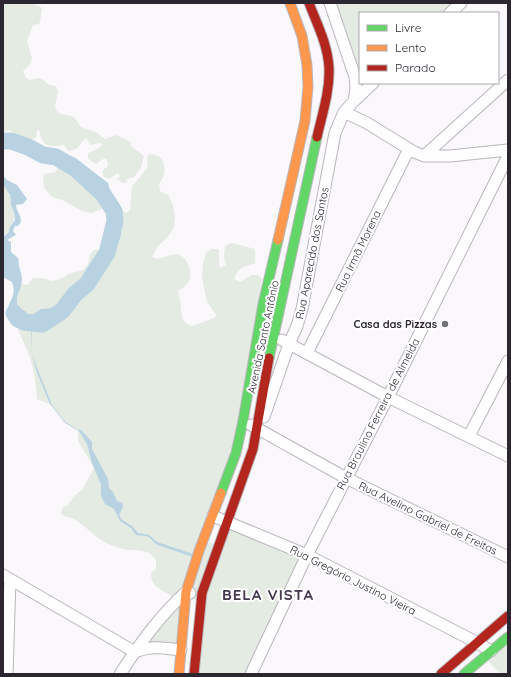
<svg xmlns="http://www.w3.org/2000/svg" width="511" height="677" viewBox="0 0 511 677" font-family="Quicksand,sans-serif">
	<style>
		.green { fill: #e3ebe2 }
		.water { fill: #b9d2e2 }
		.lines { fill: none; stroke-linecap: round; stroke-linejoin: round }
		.river { stroke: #b9d2e2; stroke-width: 17 }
		.street-casing { stroke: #bab6bd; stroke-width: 13 }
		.fast-casing { stroke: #bab6bd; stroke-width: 11 }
		.slow-casing { stroke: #bab6bd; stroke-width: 11 }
		.jam-casing { stroke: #bab6bd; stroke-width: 11 }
		.street { stroke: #fefefe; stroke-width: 11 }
		.fast { stroke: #63d668; stroke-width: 9 }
		.slow { stroke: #ff974d; stroke-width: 9 }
		.jam { stroke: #b3261e; stroke-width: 9 }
		.poi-dot { fill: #747078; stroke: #fff; stroke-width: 1.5 }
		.labels { text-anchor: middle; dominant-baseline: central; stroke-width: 4; stroke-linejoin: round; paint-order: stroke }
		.street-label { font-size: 11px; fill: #2c2631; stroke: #fff }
		.poi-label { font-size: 11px; font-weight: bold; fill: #2c2631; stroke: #fff; text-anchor: end }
		.district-label { font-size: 15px; font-weight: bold; letter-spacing: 1px; fill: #463950; stroke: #fff }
	</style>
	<rect width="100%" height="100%" fill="#faf8fb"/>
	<path class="green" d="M6,3C18,3 31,1 42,8C40,14 42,18 39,24L33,25L27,41L32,58L31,63L23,71L26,78L30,80L38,78L42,79L49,85L56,86L58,92L55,107L58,113L74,117L81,127L96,132L105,139L116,135L131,142V146L144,156L140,170L137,172C136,178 133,177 127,179V182L123,183L117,179L120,176L118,173L109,179L104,177L102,172L104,169L108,166L106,158L101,160L97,164L92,162L88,158V153L99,148L103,144L100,143L90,145L86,138C79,143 81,150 68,151L64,145C57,146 46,148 42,140C40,137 41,133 39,130L37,131L36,138C20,145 20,136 9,130L3,132V4Z
		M333,3H458L447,13H360V83H370L358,94Z
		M153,154L161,158C166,167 166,175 159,184L160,191L168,195L173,205L175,216L174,227L168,237L158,246L152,257L157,259C162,258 172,254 176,254C188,256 194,273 188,283C186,286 181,289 178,291C179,297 181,302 181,308C182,317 182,323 192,326C201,322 209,321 217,316L207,302L202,277L203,263L206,253L211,249H218C220,255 218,262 220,268L226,265L224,257L225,246L231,243L255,249V263C243,267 239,267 234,279L240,282L252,275H258L262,279L243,421L202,541L218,545L227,521L307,555L251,674H195L200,600L185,599L181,650L135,652L178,599C167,593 150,588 151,573L156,569V560C148,549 142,551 129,550C124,550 117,547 111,545C98,541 88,528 76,520C70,516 66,520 61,513L63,507L68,505L74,496L82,490L94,468L78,441V429L65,423L52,405L37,399C36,381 33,361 25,345C20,335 17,329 16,318C15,306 18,296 19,284L28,285L33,278H42L53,281L63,278L68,274L83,270L88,264L90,255L94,250H101L108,247C113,236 115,222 114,211L107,207L91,213L82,211L62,200L52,197L45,189L43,181L44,174L56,172L60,160L74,157L108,183L111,196L115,204L126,213L130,210L132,186L141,176L148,166L147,160L148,155Z
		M3,184C9,190 10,196 11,204C11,207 14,209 14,212C16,220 9,232 3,237Z
		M508,645V674H500L486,659Z"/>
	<path class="water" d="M3,135L36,145L57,153L74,157L108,183C111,194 112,201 120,208L121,235L114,255L101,275L84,292L65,317C61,319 59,318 55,319C45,322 43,324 32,323L31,350L37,368L52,405L65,422L79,430H81L92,442V449L108,479L109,488L113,492L117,501L122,503L123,506L121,512L119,514L121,519L132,526L138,533L149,535L157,542L196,555V558L158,545C154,543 153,541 150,538C147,535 140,536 136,535L131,528L120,521L114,509L105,504L101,496V485L92,463L87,444L79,431L65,423L50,404L36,370L31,349V323L13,318L7,312C9,299 17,297 12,282L3,277V237L8,233L10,227L15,220L14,212L11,205L10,195L3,184V175L7,180L17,185L27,199L23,204L16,205C16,211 21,214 21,222L18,226H15L13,231L16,235L7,240L11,242V252L19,259C17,265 22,272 22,279C22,290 14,296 18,308L25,311L28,315L34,314L41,309L54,308L75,294L87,284L107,253L115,221L114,211L100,203L95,197L86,190L76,169L56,157H50L44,163C36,161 31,157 24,154C17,150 9,150 3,145Z"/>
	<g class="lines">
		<path class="river" d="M3,141H11L28,147L43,155L56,157L76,169L103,194L114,211L115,221L107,253L87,284L75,294L62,311L42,324L24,322L18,319L14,313"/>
		<g class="street-casing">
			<path id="street" d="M450,13L461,3
				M354,101L373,83
				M344,112L367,123L414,152L424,156H450L508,150
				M424,156L508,80
				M282,340L388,397L508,456
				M307,353L409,149
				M264,417L289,344L297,326L302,309L335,133L344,112L354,101L356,88L355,77L330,3
				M251,425L346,478L508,557
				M469,436L508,361
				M213,516L307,555L476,642L491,651
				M3,575L135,652C152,645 162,648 181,650
				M7,674L10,579
				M120,674C139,645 160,615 186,592L190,593
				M251,674L307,555L388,397L508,156"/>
		</g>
		<g class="fast-casing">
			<path id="fast" d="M269,358L317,137
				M221,493L236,453L243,421L263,304L278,240
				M464,674L508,637"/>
		</g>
		<g class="slow-casing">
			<path id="slow" d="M278,240L305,121L308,87L307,65L302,36L290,3
				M179,674L186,592L199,551L221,493"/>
		</g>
		<g class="jam-casing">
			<path id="jam" d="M309,3C317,24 328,45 329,68C330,91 322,115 317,137
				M194,674L202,593L253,449L269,358
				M441,674L508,616"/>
		</g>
		<use href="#street" class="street"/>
		<use href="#fast" class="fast"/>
		<use href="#slow" class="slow"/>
		<use href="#jam" class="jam"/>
	</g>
	<circle class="poi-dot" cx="445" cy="324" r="4"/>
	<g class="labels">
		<g class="street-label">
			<text transform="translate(358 251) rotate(-64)">Rua Irmã Morena</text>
			<text transform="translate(312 253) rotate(-79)">Rua Aparecido dos Santos</text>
			<text transform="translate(263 337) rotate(-78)">Avenida Santo Antônio</text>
			<text transform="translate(378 414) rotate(-63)">Rua Braulino Ferreira de Almeida</text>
			<text transform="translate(428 518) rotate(26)">Rua Avelino Gabriel de Freitas</text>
			<text transform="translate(353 580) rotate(27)">Rua Gregório Justino Vieira</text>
		</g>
		<g class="poi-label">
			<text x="437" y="324">Casa das Pizzas</text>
		</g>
		<g class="district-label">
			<text x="268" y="594">BELA VISTA</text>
		</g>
	</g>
	<rect width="511" height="677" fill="none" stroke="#2c2631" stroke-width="8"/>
	<rect x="359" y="12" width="140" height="72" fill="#ffffff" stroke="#aba8ad"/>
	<rect x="367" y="25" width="20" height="6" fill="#63d668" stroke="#aba8ad"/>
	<text x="395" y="32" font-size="12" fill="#2c2631">Livre</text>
	<rect x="367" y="45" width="20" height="6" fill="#ff974d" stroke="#aba8ad"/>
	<text x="395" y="52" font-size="12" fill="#2c2631">Lento</text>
	<rect x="367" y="65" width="20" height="6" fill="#b3261e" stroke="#aba8ad"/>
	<text x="395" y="72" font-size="12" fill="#2c2631">Parado</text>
</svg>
